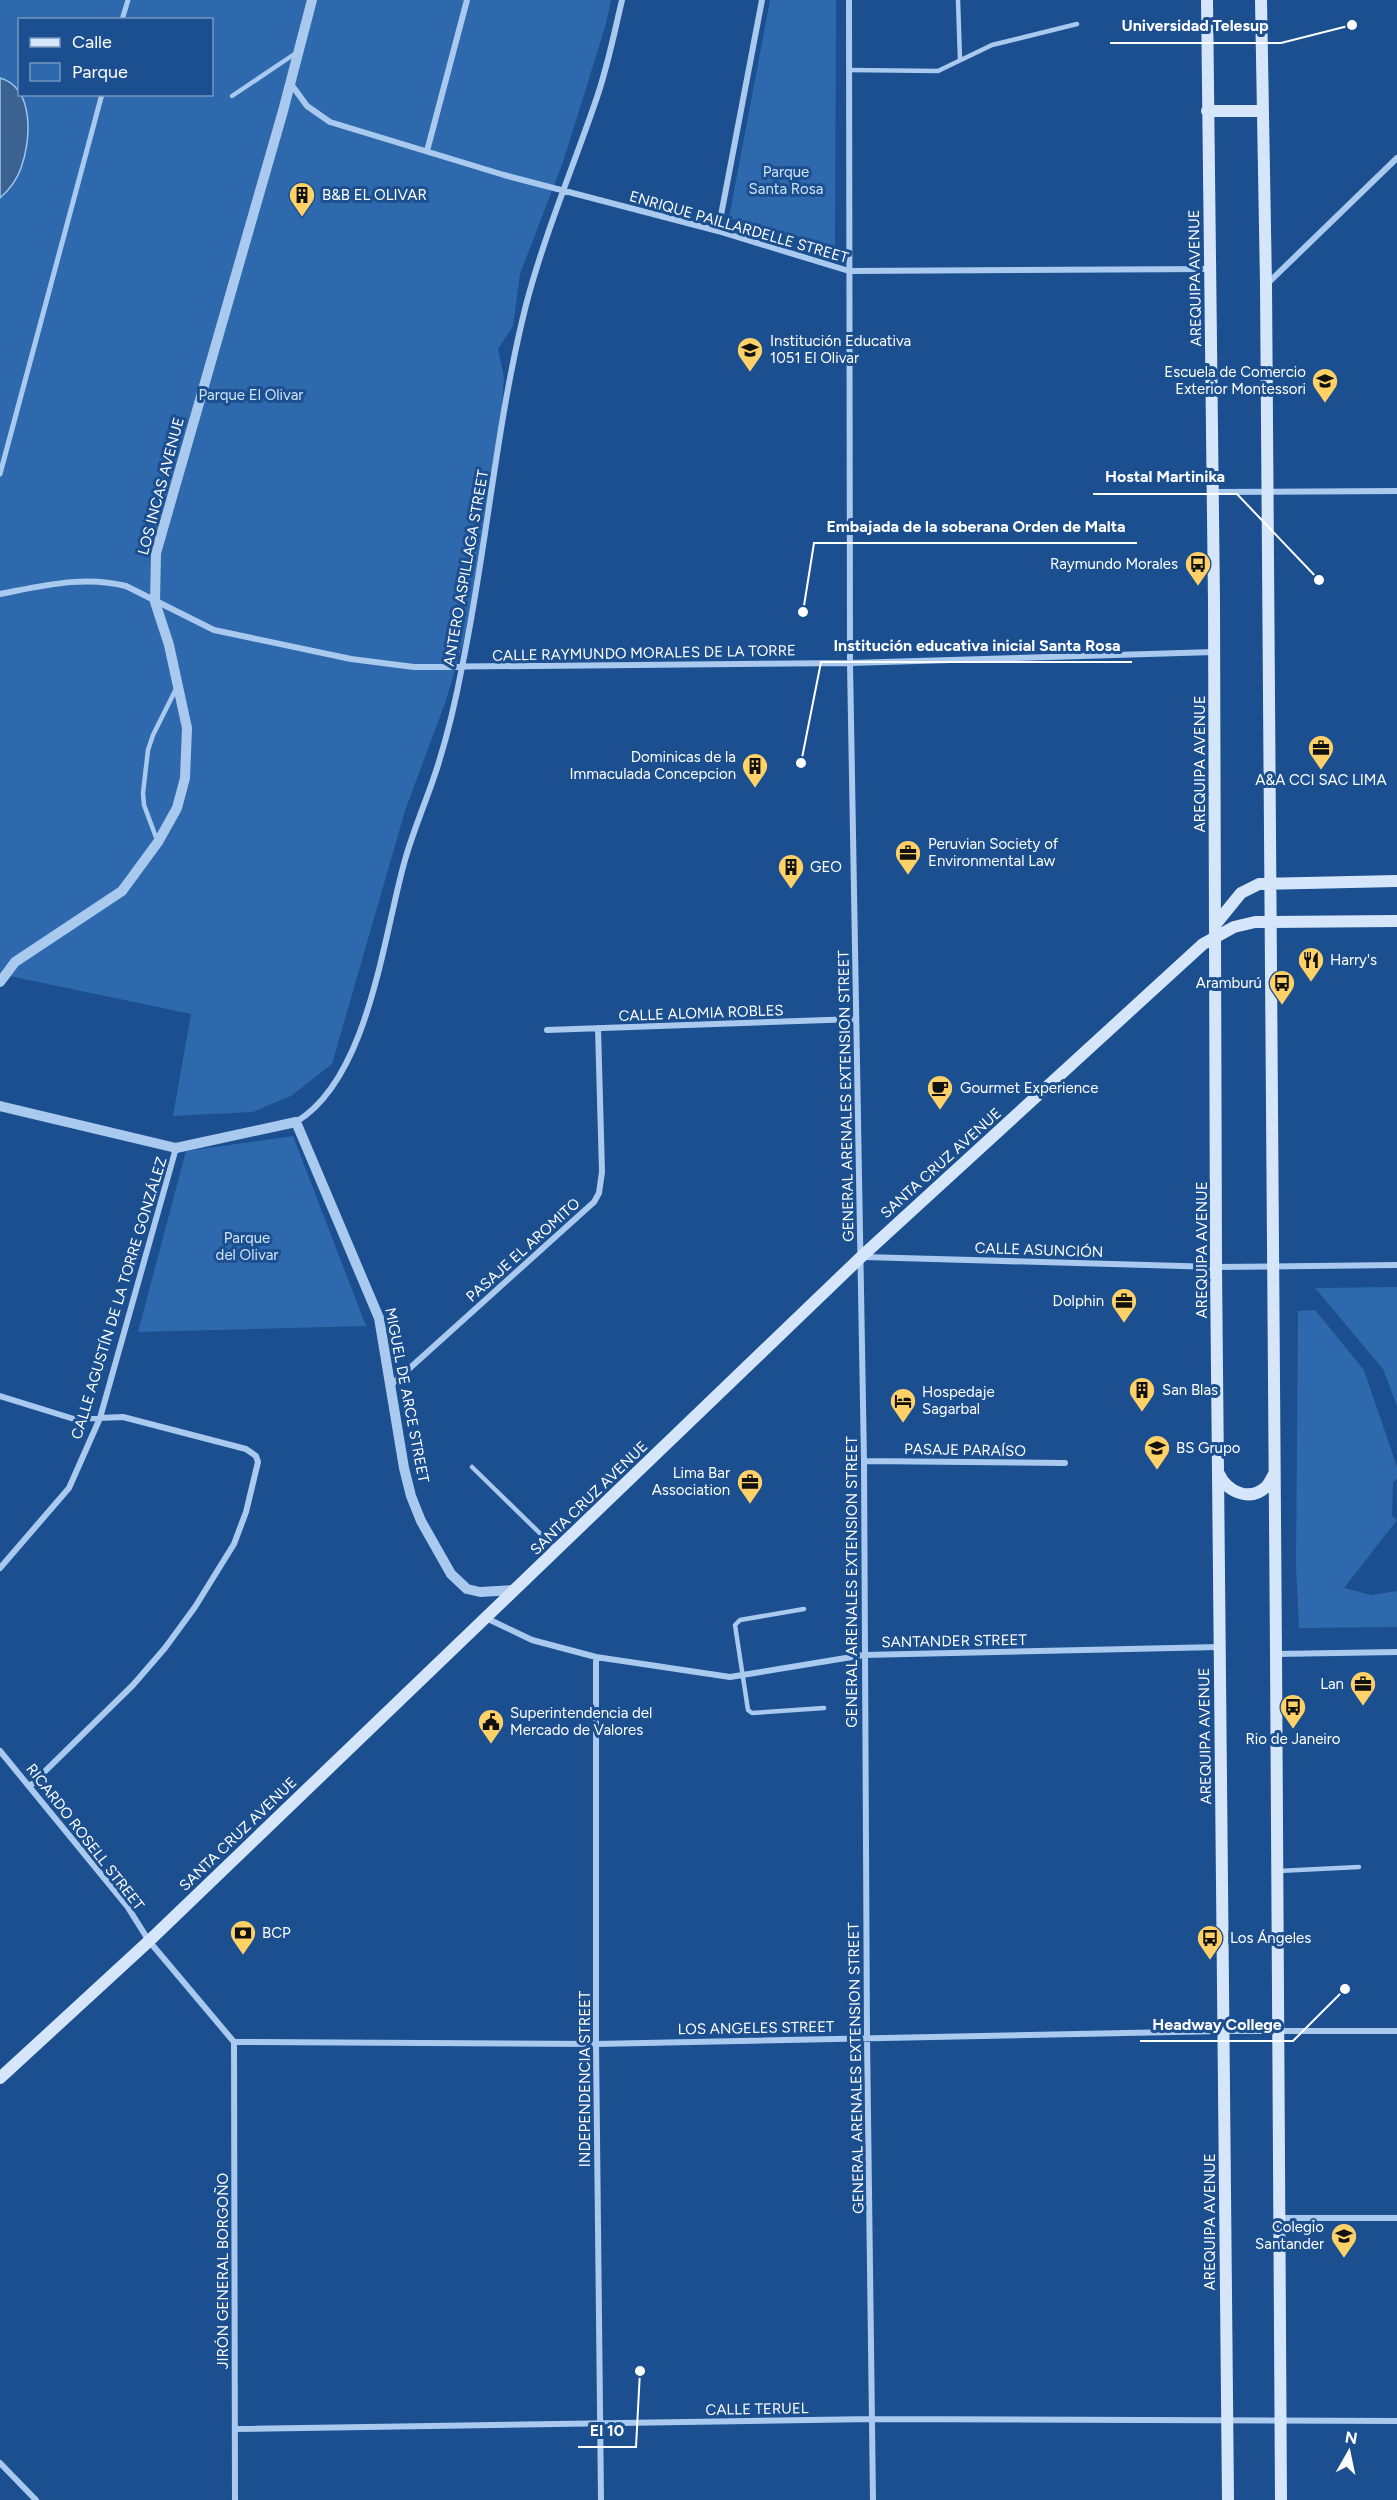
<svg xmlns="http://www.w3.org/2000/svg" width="1397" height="2500" viewBox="0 0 1397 2500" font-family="Figtree,sans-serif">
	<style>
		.green { fill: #2e69ad; fill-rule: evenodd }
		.water { fill: #3c6290; stroke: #9cc4f0; stroke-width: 1.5 }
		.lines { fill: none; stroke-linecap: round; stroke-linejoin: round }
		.service { stroke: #a9c9ee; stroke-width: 4.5 }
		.pedestrian { stroke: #a9c9ee; stroke-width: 5 }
		.minor { stroke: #a9c9ee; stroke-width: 6 }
		.tertiary { stroke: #a9c9ee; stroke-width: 10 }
		.secondary { stroke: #d6e6fa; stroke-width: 12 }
		.labels { text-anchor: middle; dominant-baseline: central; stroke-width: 6; stroke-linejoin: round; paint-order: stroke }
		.park-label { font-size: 15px; fill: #cfe3fa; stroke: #1b4f8f }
		.poi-label { font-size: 15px; fill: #fff; stroke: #1b4f8f; text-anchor: start }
		.street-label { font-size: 15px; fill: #fff; stroke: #1b4f8f }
		.leader { fill: none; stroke: #fff; stroke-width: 2 }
		.callout-dot { fill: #fff; stroke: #1b4f8f; stroke-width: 2 }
		.callout-label { font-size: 16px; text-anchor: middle; font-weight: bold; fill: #fff; stroke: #1b4f8f; stroke-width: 6; stroke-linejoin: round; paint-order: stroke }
	</style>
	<rect width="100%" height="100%" fill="#1b4f8f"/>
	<path class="green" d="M0,0H611L606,24L563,162L520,274L513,326L498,349L504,377L502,406L471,617L445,703L405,811L332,1064L291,1096L253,1112L173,1116L191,1014L0,974ZM20,20H212V94H20Z
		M770,0H836L835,246L729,218Z
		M293,1136L366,1326L138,1332L186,1151Z
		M1397,1287V1406L1383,1369L1315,1288Z
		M1315,1310L1364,1370L1397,1467V1479L1393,1482L1392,1516L1397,1520L1344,1588L1371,1595L1397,1591V1627L1299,1628L1296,1567L1298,1311Z"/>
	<path class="water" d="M0,78C35,88 31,141 21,168C17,180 9,190 0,198Z"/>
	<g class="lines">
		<path class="service" d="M958,0L960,60
			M850,70L938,71L992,45L1077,24
			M232,96L296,53
			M157,840L144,805L143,793L148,750L153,735L176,689
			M472,1467L556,1549
			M804,1609L740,1620L735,1625L748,1710L752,1713L824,1708
			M1278,1871L1359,1867"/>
		<path class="pedestrian" d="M122,20L128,0
			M0,474L102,94"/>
		<path class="minor" d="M849,0L850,663L864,1461L867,2037L873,2500
			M291,84L307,106L330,122L504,175L718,231L849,271L1210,269
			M427,151L467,0
			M718,231L762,0
			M1266,285L1397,158
			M1213,492L1397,491
			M0,594C42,586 84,575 126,586L214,630L351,659L414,667L850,663L1214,652
			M547,1030L856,1019
			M296,1122C369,1078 383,937 405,860C414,828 428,797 438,765C448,733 456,699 462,667C487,547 496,424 526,305C544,236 572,170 595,103C607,70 614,34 622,0
			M864,1257L1216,1267L1397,1265
			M391,1385L594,1202L599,1193L602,1172L598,1028
			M0,1396L74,1419L123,1417L246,1449L256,1456L258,1462L246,1512L234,1544L195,1607L165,1648L133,1685L30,1786
			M864,1461L1065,1463
			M0,1568L69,1488L100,1418L176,1148
			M486,1618L532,1640L596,1657L730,1677L864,1655L1219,1647
			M1276,1654L1397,1652
			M596,1657V2044L601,2500
			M0,1751L127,1906L149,1941L234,2042
			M234,2042L596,2044L1224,2031H1397
			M234,2042L235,2500
			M1280,2218H1397
			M235,2429L873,2419L1397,2421
			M0,2463L36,2500"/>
		<path class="tertiary" d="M0,982L15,962L122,891L158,842L177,808L185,778L187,728L169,645L155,602L156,553L283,111L312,0
			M0,1106L176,1148L296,1122L379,1318L404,1468L411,1496L421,1521L451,1574L467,1589L480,1592L514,1590"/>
		<path class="secondary" d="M1207,0L1214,601L1216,1267L1228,2500
			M1261,0L1266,285L1276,1654L1281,2500
			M1207,111H1263
			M1215,925L1241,893L1259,884L1397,881
			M1219,1474C1227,1492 1250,1502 1266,1487C1269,1484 1272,1478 1274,1474
			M0,2078L149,1941L861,1257L1203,944L1234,927L1255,922L1397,921"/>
	</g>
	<defs>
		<g id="building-pin" transform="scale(1.35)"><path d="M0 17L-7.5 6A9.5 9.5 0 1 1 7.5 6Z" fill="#ffd166" stroke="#1b4f8f"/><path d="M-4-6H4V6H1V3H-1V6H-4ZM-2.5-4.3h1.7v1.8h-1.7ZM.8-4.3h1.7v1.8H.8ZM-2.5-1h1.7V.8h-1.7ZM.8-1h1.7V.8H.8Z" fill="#111"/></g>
		<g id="school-pin" transform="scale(1.35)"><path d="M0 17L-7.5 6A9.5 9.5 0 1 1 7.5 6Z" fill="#ffd166" stroke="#1b4f8f"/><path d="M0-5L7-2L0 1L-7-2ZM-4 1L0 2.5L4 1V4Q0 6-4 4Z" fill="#111"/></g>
		<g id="university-pin" transform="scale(1.35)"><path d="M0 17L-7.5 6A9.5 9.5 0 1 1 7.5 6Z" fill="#ffd166" stroke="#1b4f8f"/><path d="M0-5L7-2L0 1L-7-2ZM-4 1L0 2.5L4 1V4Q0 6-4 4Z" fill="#111"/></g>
		<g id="bus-pin" transform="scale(1.35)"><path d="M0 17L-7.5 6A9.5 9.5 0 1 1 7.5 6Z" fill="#ffd166" stroke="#1b4f8f"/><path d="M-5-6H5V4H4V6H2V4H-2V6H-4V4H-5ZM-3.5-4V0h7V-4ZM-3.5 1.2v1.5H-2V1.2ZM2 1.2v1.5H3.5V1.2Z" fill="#111"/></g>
		<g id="office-pin" transform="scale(1.35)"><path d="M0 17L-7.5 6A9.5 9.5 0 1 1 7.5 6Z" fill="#ffd166" stroke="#1b4f8f"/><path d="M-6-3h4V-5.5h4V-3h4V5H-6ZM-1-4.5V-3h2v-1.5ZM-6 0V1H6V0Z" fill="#111"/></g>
		<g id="restaurant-pin" transform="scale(1.35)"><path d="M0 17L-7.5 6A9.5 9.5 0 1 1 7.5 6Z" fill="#ffd166" stroke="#1b4f8f"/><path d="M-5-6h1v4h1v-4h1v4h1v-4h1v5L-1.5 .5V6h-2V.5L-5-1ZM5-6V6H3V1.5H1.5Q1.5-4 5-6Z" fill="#111"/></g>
		<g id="cafe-pin" transform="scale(1.35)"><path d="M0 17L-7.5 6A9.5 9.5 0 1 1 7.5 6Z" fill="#ffd166" stroke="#1b4f8f"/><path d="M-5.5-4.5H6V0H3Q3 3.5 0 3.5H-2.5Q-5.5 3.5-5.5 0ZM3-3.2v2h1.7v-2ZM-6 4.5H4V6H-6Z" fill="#111"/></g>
		<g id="hotel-pin" transform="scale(1.35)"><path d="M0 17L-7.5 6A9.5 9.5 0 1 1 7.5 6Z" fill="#ffd166" stroke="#1b4f8f"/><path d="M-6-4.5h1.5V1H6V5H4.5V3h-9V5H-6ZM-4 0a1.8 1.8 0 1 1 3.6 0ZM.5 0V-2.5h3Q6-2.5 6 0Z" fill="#111"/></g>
		<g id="civic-pin" transform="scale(1.35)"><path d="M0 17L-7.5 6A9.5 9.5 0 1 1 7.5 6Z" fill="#ffd166" stroke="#1b4f8f"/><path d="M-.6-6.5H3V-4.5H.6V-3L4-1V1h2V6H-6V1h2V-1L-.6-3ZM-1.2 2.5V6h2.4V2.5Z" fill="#111"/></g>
		<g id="bank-pin" transform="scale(1.35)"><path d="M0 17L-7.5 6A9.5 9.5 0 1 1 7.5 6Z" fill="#ffd166" stroke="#1b4f8f"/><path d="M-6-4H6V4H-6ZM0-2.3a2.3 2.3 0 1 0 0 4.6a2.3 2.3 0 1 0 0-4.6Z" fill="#111"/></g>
	</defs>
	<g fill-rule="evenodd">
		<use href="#building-pin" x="302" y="195"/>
		<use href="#school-pin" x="750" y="350"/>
		<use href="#university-pin" x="1325" y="381"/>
		<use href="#bus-pin" x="1198" y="564"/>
		<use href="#office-pin" x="1321" y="748"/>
		<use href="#building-pin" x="755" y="766"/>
		<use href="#office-pin" x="908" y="853"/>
		<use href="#building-pin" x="791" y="867"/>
		<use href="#restaurant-pin" x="1311" y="960"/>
		<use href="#bus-pin" x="1282" y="983"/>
		<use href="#cafe-pin" x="940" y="1088"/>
		<use href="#office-pin" x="1124" y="1301"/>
		<use href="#building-pin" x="1142" y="1390"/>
		<use href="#hotel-pin" x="903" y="1401"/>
		<use href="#school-pin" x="1157" y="1448"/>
		<use href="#office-pin" x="750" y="1482"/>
		<use href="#office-pin" x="1363" y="1684"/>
		<use href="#bus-pin" x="1293" y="1707"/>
		<use href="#civic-pin" x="491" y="1722"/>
		<use href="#bank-pin" x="243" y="1933"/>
		<use href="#bus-pin" x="1210" y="1938"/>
		<use href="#school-pin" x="1344" y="2236"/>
	</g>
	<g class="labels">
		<g class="park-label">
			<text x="786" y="172">Parque<tspan x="786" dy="17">Santa Rosa</tspan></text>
			<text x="251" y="395">Parque El Olivar</text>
			<text x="247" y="1238">Parque<tspan x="247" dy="17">del Olivar</tspan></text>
		</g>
		<g class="poi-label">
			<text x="322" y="195">B&amp;B EL OLIVAR</text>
			<text x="770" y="341">Institución Educativa<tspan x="770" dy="17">1051 El Olivar</tspan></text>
			<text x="1306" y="372" text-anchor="end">Escuela de Comercio<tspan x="1306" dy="17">Exterior Montessori</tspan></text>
			<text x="1178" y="564" text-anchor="end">Raymundo Morales</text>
			<text x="736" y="757" text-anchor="end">Dominicas de la<tspan x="736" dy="17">Immaculada Concepcion</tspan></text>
			<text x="1321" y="780" text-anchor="middle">A&amp;A CCI SAC LIMA</text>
			<text x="928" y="844">Peruvian Society of<tspan x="928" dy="17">Environmental Law</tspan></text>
			<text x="810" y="867">GEO</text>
			<text x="1330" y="960">Harry's</text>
			<text x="1262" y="983" text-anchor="end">Aramburú</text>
			<text x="960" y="1088">Gourmet Experience</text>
			<text x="1104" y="1301" text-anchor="end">Dolphin</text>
			<text x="1162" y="1390">San Blas</text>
			<text x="922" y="1392">Hospedaje<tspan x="922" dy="17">Sagarbal</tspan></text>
			<text x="1176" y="1448">BS Grupo</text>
			<text x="730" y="1473" text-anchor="end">Lima Bar<tspan x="730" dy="17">Association</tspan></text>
			<text x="1344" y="1684" text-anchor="end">Lan</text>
			<text x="510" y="1713">Superintendencia del<tspan x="510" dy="17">Mercado de Valores</tspan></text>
			<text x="1293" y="1739" text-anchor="middle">Rio de Janeiro</text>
			<text x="262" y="1933">BCP</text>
			<text x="1230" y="1938">Los Ángeles</text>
			<text x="1324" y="2227" text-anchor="end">Colegio<tspan x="1324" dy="17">Santander</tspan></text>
		</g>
		<g class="street-label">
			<text transform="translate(739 227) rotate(16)">ENRIQUE PAILLARDELLE STREET</text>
			<text transform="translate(1195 278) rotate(-91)">AREQUIPA AVENUE</text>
			<text transform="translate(161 486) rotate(-75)">LOS INCAS AVENUE</text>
			<text transform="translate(466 568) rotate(-80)">ANTERO ASPILLAGA STREET</text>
			<text transform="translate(644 653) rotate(-1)">CALLE RAYMUNDO MORALES DE LA TORRE</text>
			<text transform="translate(1200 764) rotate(-90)">AREQUIPA AVENUE</text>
			<text transform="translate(701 1013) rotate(-2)">CALLE ALOMIA ROBLES</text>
			<text transform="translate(846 1096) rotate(-91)">GENERAL ARENALES EXTENSION STREET</text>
			<text transform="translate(941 1163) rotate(-42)">SANTA CRUZ AVENUE</text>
			<text transform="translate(523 1250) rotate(-42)">PASAJE EL AROMITO</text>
			<text transform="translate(1039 1250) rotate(2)">CALLE ASUNCIÓN</text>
			<text transform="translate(1202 1250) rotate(-90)">AREQUIPA AVENUE</text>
			<text transform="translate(119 1298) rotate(-73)">CALLE AGUSTÍN DE LA TORRE GONZÁLEZ</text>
			<text transform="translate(407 1395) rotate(79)">MIGUEL DE ARCE STREET</text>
			<text transform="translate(965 1450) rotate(1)">PASAJE PARAÍSO</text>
			<text transform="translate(589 1498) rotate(-44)">SANTA CRUZ AVENUE</text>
			<text transform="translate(852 1582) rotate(-90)">GENERAL ARENALES EXTENSION STREET</text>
			<text transform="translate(954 1641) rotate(-1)">SANTANDER STREET</text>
			<text transform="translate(1205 1736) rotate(-91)">AREQUIPA AVENUE</text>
			<text transform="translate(238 1834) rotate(-44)">SANTA CRUZ AVENUE</text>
			<text transform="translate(85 1837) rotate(52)">RICARDO ROSELL STREET</text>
			<text transform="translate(756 2028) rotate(-1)">LOS ANGELES STREET</text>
			<text transform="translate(856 2068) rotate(-91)">GENERAL ARENALES EXTENSION STREET</text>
			<text transform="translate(585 2079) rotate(-90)">INDEPENDENCIA STREET</text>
			<text transform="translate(1210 2222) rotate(-90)">AREQUIPA AVENUE</text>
			<text transform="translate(223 2271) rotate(-90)">JIRÓN GENERAL BORGOÑO</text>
			<text transform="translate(757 2409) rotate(-1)">CALLE TERUEL</text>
		</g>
	</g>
	<path class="leader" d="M1352 25L1281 43H1110M1319 580L1237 494H1093M803 612L814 543H1137M801 763L821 662H1132M1345 1989L1293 2041H1140M640 2371L636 2447H578"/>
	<g class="callout-dot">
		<circle cx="1352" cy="25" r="6"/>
		<circle cx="1319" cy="580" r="6"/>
		<circle cx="803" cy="612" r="6"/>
		<circle cx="801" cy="763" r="6"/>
		<circle cx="1345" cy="1989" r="6"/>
		<circle cx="640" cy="2371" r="6"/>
	</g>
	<g class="callout-label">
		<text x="1195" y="31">Universidad Telesup</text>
		<text x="1165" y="482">Hostal Martinika</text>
		<text x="976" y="532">Embajada de la soberana Orden de Malta</text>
		<text x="977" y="651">Institución educativa inicial Santa Rosa</text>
		<text x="1217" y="2030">Headway College</text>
		<text x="607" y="2436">El 10</text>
	</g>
	<rect x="18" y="18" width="195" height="78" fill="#1b4f8f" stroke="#7695bc" stroke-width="1.5"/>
	<rect x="30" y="38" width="30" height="9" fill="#d6e6fa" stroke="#7695bc" stroke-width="1.5"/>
	<text x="72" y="48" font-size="18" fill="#ffffff">Calle</text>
	<rect x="30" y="63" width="30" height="18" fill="#2e69ad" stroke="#7695bc" stroke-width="1.5"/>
	<text x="72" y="78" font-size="18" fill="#ffffff">Parque</text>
	<g transform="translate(1349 2452) rotate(9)" stroke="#1b4f8f" stroke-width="4.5" paint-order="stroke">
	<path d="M0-4.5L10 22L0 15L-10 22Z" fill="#ffffff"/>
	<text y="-9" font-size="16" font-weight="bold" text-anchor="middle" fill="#ffffff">N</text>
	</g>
</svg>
